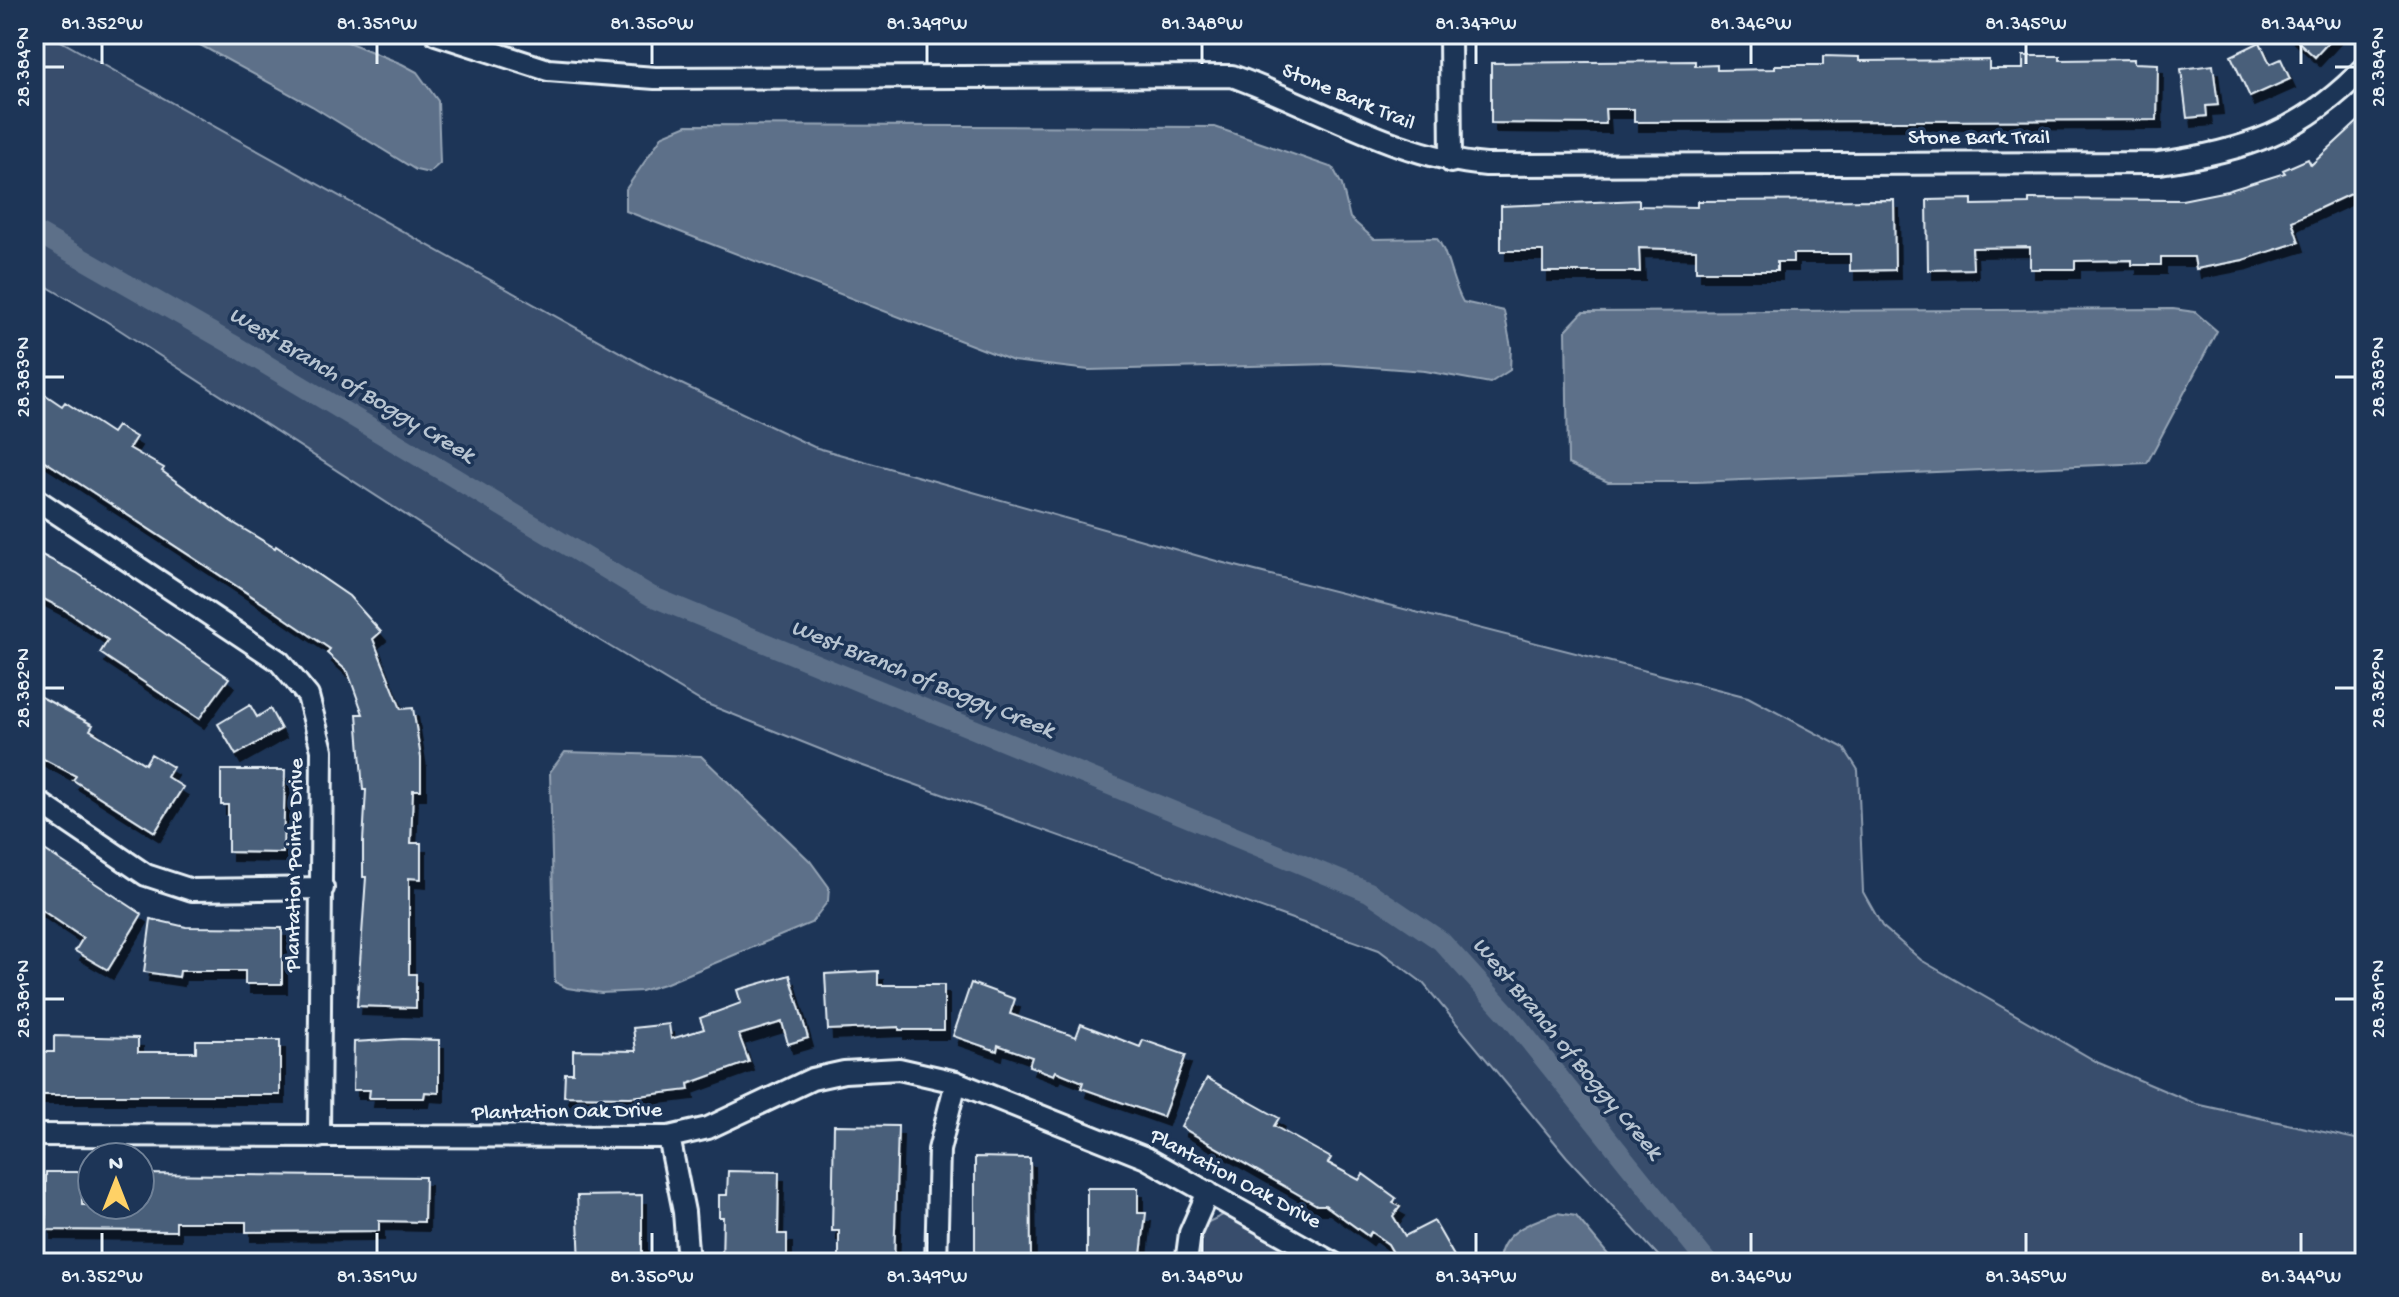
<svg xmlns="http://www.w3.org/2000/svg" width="2399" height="1297" viewBox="0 0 2399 1297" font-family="'Gochi Hand',sans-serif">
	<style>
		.green { fill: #374d6c; stroke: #909fb2; stroke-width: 2 }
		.water { fill: #5d7089; stroke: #95a4b5; stroke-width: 2 }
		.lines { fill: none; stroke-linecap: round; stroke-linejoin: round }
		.canal { stroke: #5d7089; stroke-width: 20 }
		.building { fill: #495e7a; stroke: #e8f1f8; stroke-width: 2; filter: url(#shadow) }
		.street-casing { stroke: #e8f1f8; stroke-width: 26 }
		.street { stroke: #1d3557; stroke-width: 20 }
		.ticks { fill: none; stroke: #e8f1f8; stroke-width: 3 }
		.labels { text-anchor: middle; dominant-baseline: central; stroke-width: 7; stroke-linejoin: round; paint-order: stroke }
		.street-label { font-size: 22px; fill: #e8f1f8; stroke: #1d3557 }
		.water-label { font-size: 24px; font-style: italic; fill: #b7c4d1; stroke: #1d3557 }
		.neatline { fill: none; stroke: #e8f1f8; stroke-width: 3 }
		.ticks-label { font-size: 20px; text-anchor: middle; fill: #e8f1f8 }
	</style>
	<defs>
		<filter id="shadow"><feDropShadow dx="5" dy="9" stdDeviation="0" flood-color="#0009"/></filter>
	</defs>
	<rect width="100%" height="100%" fill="#1d3557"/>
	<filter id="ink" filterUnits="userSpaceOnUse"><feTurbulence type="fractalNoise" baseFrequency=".0125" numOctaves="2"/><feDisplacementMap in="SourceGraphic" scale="16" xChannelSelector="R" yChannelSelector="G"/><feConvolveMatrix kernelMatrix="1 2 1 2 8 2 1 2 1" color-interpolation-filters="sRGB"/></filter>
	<g filter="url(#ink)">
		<path class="green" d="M34,34H48L654,371L814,447L1220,562L1748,697L1844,748L1858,770L1863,892L1882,926L1921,960L2099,1063L2196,1104L2365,1141V1263H1665L1567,1157L1423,983L1379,950L852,762L702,702L594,637L106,321L34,279Z
			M1223,1215L1236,1218L1316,1263H1193L1202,1225Z"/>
		<path class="water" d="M180,34H328L402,64L417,72L438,101L440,163L429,173L416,170L312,106Z
			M687,125L1215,127L1333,168L1342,185L1350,218L1374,239L1436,238C1447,248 1452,284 1463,302L1504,311L1511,347L1510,370L1490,383L1425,371L1332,364L1089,370L1013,361L626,211V189L663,135Z
			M2173,309L2195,312L2217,331L2147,463L1696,482H1608L1568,464L1566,330L1583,312Z
			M565,752L701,756L810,861L829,887L828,901L811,923L667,983L641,991L601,993L567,988L555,982L550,772Z
			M1557,1213L1576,1216L1615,1263H1499C1499,1232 1533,1221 1557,1213Z"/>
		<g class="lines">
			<path class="canal" d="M34,231L237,347L651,596L1369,892L1441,941L1512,1019L1708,1263"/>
		</g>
		<path class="building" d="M2290,34H2336L2315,57Z
			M2260,42L2270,64L2281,59L2290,79L2250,97L2231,56Z
			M1823,56L1859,57V61L1989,60V69H2023V56H2060V60L2134,59V63L2158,64L2157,120L1634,122V109H1605L1606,124L1491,123V63L1695,61V66L1717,65V70L1775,69V65H1823Z
			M2213,65L2218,105L2206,106L2207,116L2187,118L2181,69Z
			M2365,115V187L2292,221L2299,242L2243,260L2196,269L2194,257H2161V265H2132V260L2075,261V269H2030V247L1972,248L1973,269L1928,270L1927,200L1972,199V205L2029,204V199L2182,200L2227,191L2285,173L2283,170L2308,159L2311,165Z
			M1639,200V206L1697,207V201L1894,200L1895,270L1850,271V254H1793V262H1777V271H1696V250L1639,248L1640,272H1543V251H1501V206Z
			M34,387L62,406L65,402L112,433L117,426L136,437L129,448L164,468L162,471L232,522L275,548L276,546L349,596L381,632L373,639L401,709L413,708L421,758V790H413L411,843H421V879L409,878V974H416V1008L357,1006L366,877H363V842L366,790H363L357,714H363L348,672L327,653L330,649L276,612L34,454Z
			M34,551L77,573L229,678L199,719L100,653L108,640L65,610L34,594Z
			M34,693L93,725L90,730L145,764L151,754L173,767L167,777L183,787L155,832L73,780L76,776L34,754Z
			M250,705L257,717L270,709L281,729L236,755L218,724Z
			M221,770H285L283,853L228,852V805H221Z
			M34,843L142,914L108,970L75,951L83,938L34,905Z
			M151,919L186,927L282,928V984H245V971H180L179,977L144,972Z
			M878,971V985H944V1030H899V1027L828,1030L825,974Z
			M790,975L808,1038L788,1044L782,1022L739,1035L749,1062L688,1084L689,1090L630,1097L564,1096L565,1073H573V1050L636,1051L633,1028L669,1024L671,1039L704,1029L700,1018L741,1003L737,990Z
			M971,983L1015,999L1010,1014L1076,1037L1081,1024L1140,1047L1143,1040L1186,1055L1163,1117L1081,1088L1083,1082L1056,1071L1054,1075L1029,1066L1032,1057L998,1045L997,1051L953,1036Z
			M54,1036L138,1038V1052H196V1040H280V1095H34V1052H54Z
			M403,1039L439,1040V1093L425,1092L424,1098H369L370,1090H353L354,1042Z
			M1207,1078L1279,1118L1274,1126L1331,1158L1328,1163L1359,1180L1363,1174L1396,1198L1393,1203L1400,1207L1393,1216L1405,1236L1434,1221L1458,1263H1399L1388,1244L1371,1232L1368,1236L1325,1205H1317L1181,1127Z
			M834,1125L898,1126L894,1263H839V1231H832Z
			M975,1157L1030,1158L1031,1263H975Z
			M728,1171L779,1172L778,1234H787V1263H722L723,1217H719V1195H727Z
			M46,1172H82V1205H140V1174L425,1177L424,1222L379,1221V1231L246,1232V1222H176V1231L46,1230Z
			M1087,1188H1138V1213H1146L1140,1263H1087Z
			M642,1195V1263H580L577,1196Z"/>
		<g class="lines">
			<g class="street-casing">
				<path id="street" d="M436,34L548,70L655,78L1232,76C1317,106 1395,157 1486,165L2159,163C2245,151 2303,132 2365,67
					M1450,34L1451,162
					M34,498L279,661L308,696L322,750L319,1137
					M34,799L146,875L192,890L323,888
					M34,1135L669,1137L708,1128L812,1079L844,1072L899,1069L956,1082L1146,1158L1333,1263
					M669,1137L684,1212L688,1263
					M936,1263L939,1150L956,1082
					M1186,1263L1190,1233L1208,1192"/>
			</g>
			<use href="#street" class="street"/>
		</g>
	</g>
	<path class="ticks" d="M102,44V64M377,44V64M652,44V64M927,44V64M1202,44V64M1476,44V64M1751,44V64M2026,44V64M2301,44V64M44,67H64M2335,67H2355M44,377H64M2335,377H2355M44,688H64M2335,688H2355M44,999H64M2335,999H2355M102,1233V1253M377,1233V1253M652,1233V1253M927,1233V1253M1202,1233V1253M1476,1233V1253M1751,1233V1253M2026,1233V1253M2301,1233V1253"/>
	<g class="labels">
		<g class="street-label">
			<text transform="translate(1348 98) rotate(23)">Stone Bark Trail</text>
			<text x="1979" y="139">Stone Bark Trail</text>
			<text transform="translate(296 865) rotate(-89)">Plantation Pointe Drive</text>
			<text transform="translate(567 1113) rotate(-1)">Plantation Oak Drive</text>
			<text transform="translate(1235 1180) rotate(28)">Plantation Oak Drive</text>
		</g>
		<g class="water-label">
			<text transform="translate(351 386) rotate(31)">West Branch of Boggy Creek</text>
			<text transform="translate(922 680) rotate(22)">West Branch of Boggy Creek</text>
			<text transform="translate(1566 1049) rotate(50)">West Branch of Boggy Creek</text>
		</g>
	</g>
	<rect width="2399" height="1297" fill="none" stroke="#1d3557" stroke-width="88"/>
	<g transform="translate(116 1181)"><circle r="38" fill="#1d3557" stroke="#6e8097" stroke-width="2"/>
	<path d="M0-6L14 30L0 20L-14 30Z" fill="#ffd166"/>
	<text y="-12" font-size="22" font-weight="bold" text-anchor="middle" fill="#e8f1f8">N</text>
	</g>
	<rect x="44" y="44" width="2311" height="1209" class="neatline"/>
	<g class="ticks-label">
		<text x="102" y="29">81.352°W</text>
		<text x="377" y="29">81.351°W</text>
		<text x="652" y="29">81.350°W</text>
		<text x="927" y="29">81.349°W</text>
		<text x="1202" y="29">81.348°W</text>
		<text x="1476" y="29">81.347°W</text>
		<text x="1751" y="29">81.346°W</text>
		<text x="2026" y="29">81.345°W</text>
		<text x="2301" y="29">81.344°W</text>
		<text transform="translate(22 67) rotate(-90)" y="7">28.384°N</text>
		<text transform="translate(2377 67) rotate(-90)" y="7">28.384°N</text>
		<text transform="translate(22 377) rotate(-90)" y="7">28.383°N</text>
		<text transform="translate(2377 377) rotate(-90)" y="7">28.383°N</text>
		<text transform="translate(22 688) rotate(-90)" y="7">28.382°N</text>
		<text transform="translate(2377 688) rotate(-90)" y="7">28.382°N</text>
		<text transform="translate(22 999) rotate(-90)" y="7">28.381°N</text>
		<text transform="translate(2377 999) rotate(-90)" y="7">28.381°N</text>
		<text x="102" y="1282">81.352°W</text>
		<text x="377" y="1282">81.351°W</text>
		<text x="652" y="1282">81.350°W</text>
		<text x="927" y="1282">81.349°W</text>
		<text x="1202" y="1282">81.348°W</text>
		<text x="1476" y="1282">81.347°W</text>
		<text x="1751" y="1282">81.346°W</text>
		<text x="2026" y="1282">81.345°W</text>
		<text x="2301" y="1282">81.344°W</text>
	</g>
</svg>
